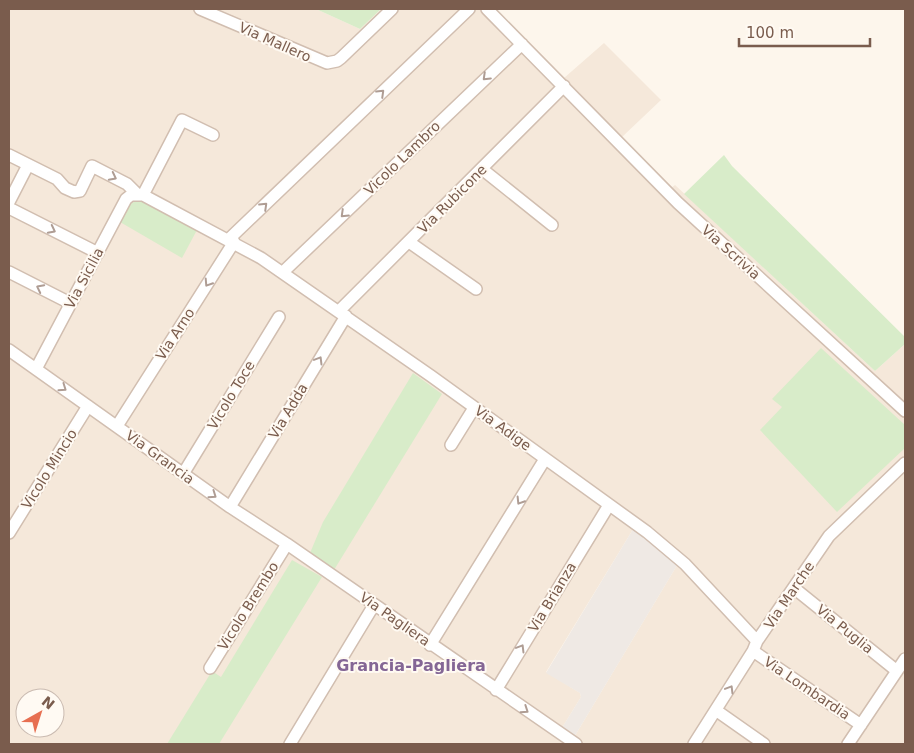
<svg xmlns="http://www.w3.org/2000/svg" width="914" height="753" viewBox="0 0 914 753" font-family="'DejaVu Sans',sans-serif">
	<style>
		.residential { fill: #f5e8da; fill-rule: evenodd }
		.industrial { fill: #efe9e4 }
		.green { fill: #d8ecc9 }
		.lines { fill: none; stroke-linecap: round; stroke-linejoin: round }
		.minor-casing { stroke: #d1beb0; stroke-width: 14 }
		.minor { stroke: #fff; stroke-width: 11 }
		.oneway { stroke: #af9d94 }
		.labels { text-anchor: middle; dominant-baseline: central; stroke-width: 4; stroke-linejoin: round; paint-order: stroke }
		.street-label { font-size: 14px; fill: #7a5c4d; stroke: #fffaf3 }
		.quarter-label { font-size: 16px; font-weight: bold; fill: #846695; stroke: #fffaf3 }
	</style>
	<rect width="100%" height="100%" fill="#fdf6ec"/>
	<path class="residential" d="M9,9H316L360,29L381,9H495L564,78L604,43L661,100L622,137L671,188L675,185L875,371L905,344V461L846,519L757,639L684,562L261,257L131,194L97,251L9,207Z
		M136,196L229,241L635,526L546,672L580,693L581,697L560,731L9,348V209L98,254L124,204Z
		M9,352L573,744H9ZM25,698H55V728H25Z
		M905,465V744H579L573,739L679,562L760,642L831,537Z"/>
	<path class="industrial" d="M635,526L679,562L573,739L560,731L581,697L580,693L546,673Z"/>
	<path class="green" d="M316,9H381L360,29Z
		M724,155L732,166L905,337V344L875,371L684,194Z
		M136,201L143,202L197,230L182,258L120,222L130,204Z
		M821,348L905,425V448L837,512L760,430L782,407L772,399Z
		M413,373L442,394L334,570L310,553L323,522Z
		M292,560L322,577L219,744H167L212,671L221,677Z"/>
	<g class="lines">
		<g class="minor-casing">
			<path id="minor" d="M200,9L327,63L337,61L341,58L392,9
				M487,9L678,203L905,411
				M9,155L57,179L65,188L74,192L80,191L92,166L127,184L137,194
				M482,169L552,225
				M143,195L182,120L213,135
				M9,202L28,165
				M9,208L98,253
				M229,239L469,9
				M409,242L476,289
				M9,272L66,301L72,300
				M283,272L522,44
				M339,311L564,86
				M9,350L230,507L287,544L576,744
				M36,369L126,199L131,195H143L261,258L431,376L647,532L685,564L757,641
				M117,426L234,242
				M451,445L474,408
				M183,474L279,317
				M230,507L346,316
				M9,533L88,406
				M794,588L897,671
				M430,645L545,459
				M753,651L861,725
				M210,668L287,544
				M496,690L609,505
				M717,711L764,744
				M290,744L374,605
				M694,744L753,651L757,641L829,536L905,463
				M848,744L905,659"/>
		</g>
		<use href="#minor" class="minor"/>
	</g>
	<defs><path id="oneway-chevron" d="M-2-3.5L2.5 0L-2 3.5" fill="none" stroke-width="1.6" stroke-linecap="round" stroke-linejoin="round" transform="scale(1.25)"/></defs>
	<g class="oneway">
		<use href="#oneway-chevron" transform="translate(486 77) rotate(136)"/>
		<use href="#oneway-chevron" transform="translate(381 93) rotate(-44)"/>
		<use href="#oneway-chevron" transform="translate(113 177) rotate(27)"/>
		<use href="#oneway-chevron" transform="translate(264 206) rotate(-44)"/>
		<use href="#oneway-chevron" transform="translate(344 214) rotate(136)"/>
		<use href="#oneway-chevron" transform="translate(52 230) rotate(27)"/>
		<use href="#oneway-chevron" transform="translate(208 283) rotate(123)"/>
		<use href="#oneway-chevron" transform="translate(40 288) rotate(-153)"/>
		<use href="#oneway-chevron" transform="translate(319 360) rotate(-59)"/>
		<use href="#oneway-chevron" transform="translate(63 388) rotate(35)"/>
		<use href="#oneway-chevron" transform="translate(213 495) rotate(35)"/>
		<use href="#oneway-chevron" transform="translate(520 501) rotate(122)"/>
		<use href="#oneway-chevron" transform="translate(521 648) rotate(-59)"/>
		<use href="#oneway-chevron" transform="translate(730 689) rotate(-59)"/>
		<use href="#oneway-chevron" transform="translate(525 710) rotate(34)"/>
	</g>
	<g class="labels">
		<g class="street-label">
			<text transform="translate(275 42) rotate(24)">Via Mallero</text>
			<text transform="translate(402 158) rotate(-44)">Vicolo Lambro</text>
			<text transform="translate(452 199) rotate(-45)">Via Rubicone</text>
			<text transform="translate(731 252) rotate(42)">Via Scrivia</text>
			<text transform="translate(84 278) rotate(-62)">Via Sicilia</text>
			<text transform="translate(175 334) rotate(-57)">Via Arno</text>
			<text transform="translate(231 395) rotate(-59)">Vicolo Toce</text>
			<text transform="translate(288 411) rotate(-59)">Via Adda</text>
			<text transform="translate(503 428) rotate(36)">Via Adige</text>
			<text transform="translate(160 457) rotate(36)">Via Grancia</text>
			<text transform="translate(49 469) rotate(-58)">Vicolo Mincio</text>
			<text transform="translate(789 595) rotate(-56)">Via Marche</text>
			<text transform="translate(552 597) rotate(-59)">Via Brianza</text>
			<text transform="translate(248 606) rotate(-58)">Vicolo Brembo</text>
			<text transform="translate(395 619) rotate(35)">Via Pagliera</text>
			<text transform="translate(845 629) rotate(39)">Via Puglia</text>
			<text transform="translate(807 688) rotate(34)">Via Lombardia</text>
		</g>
		<g class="quarter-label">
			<text x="411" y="665">Grancia-Pagliera</text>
		</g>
	</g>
	<rect width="914" height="753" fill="none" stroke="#7a5c4d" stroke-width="20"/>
	<g transform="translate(40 713) rotate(39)"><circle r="24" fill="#fffaf3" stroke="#cabbb1"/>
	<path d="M0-4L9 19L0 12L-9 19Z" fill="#e76f51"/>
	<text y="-8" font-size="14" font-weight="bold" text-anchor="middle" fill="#7a5c4d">N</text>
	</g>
	<path d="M739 38v8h131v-8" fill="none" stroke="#7a5c4d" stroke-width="2.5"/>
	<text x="746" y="38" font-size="15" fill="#7a5c4d" stroke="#fffaf3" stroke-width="4" paint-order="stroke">100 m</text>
</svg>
